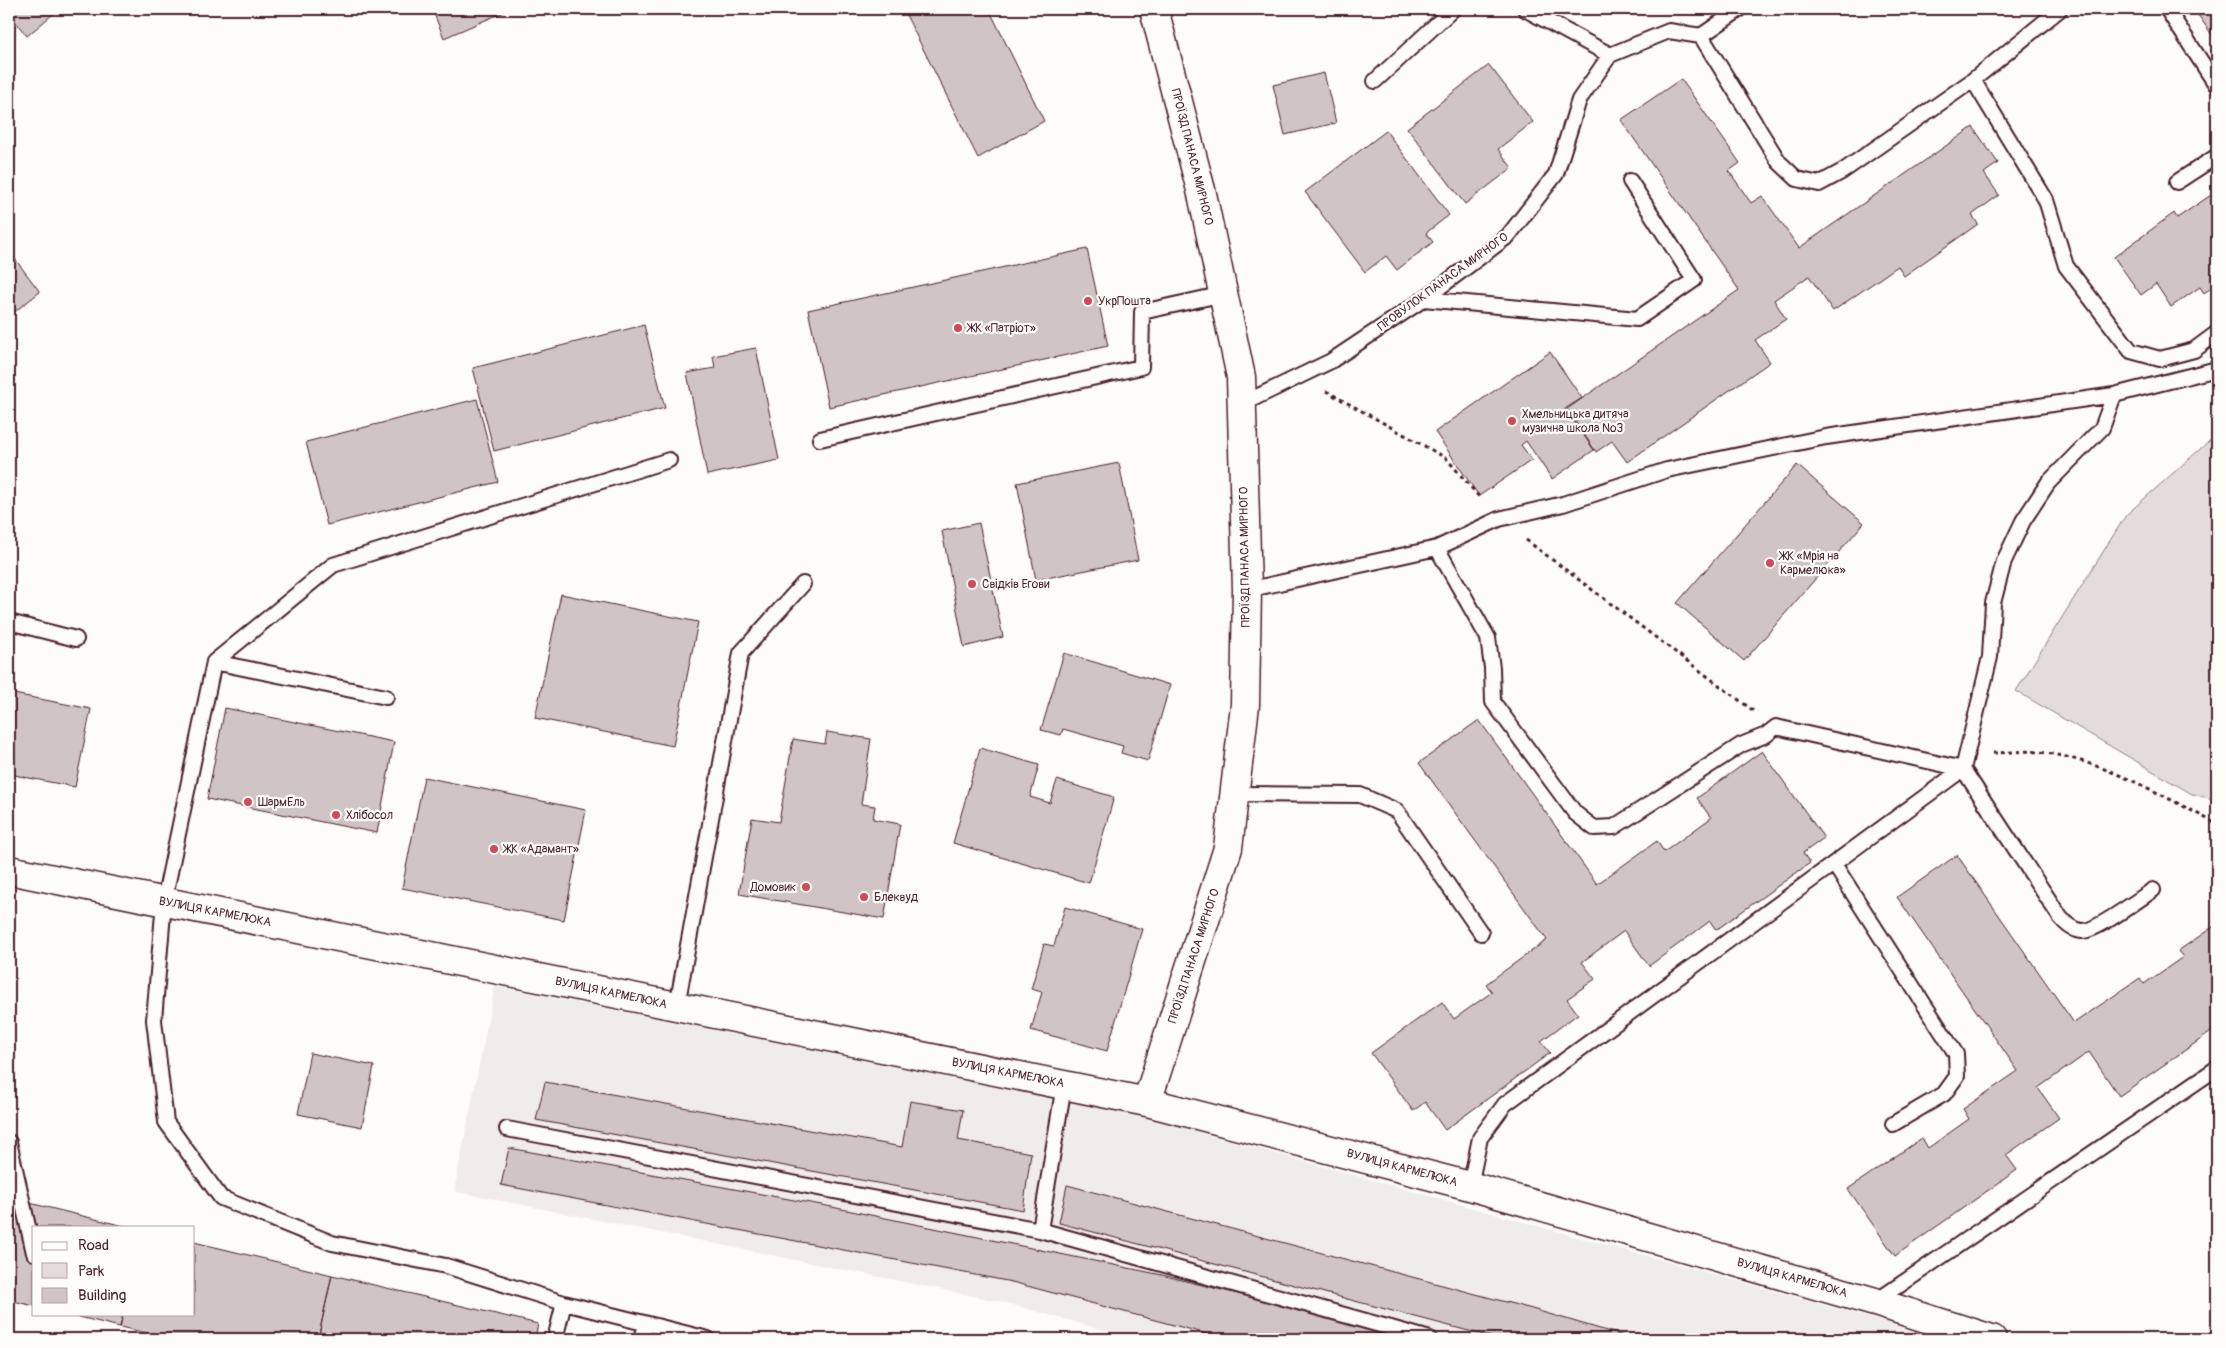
<svg xmlns="http://www.w3.org/2000/svg" width="2226" height="1348" viewBox="0 0 2226 1348" font-family="Pangolin,sans-serif">
	<style>
		.built { fill: #f0ece8 }
		.green { fill: #e3dcda; stroke: #967e82 }
		.building { fill: #d0c5c4; stroke: #4a1f2b }
		.lines { fill: none; stroke-linecap: round; stroke-linejoin: round }
		.lane-casing { stroke: #4a1f2b; stroke-width: 18 }
		.street-casing { stroke: #4a1f2b; stroke-width: 31 }
		.path { stroke: #4a1f2b; stroke-width: 3; stroke-dasharray: 4 4; stroke-linecap: butt }
		.lane { stroke: #fdfcf7; stroke-width: 14 }
		.street { stroke: #fdfcf7; stroke-width: 28 }
		.poi-dot { fill: #d1495b; stroke: #fdfcf7; stroke-width: 2 }
		.labels { text-anchor: middle; dominant-baseline: central; stroke-width: 4.5; stroke-linejoin: round; paint-order: stroke }
		.street-label { font-size: 12px; fill: #4a1f2b; stroke: #fdfcf7 }
		.poi-label { font-size: 12px; fill: #4a1f2b; stroke: #fdfcf7; text-anchor: start }
	</style>
	<rect width="100%" height="100%" fill="#fdfcf7"/>
	<filter id="ink" filterUnits="userSpaceOnUse"><feTurbulence type="fractalNoise" baseFrequency=".02" numOctaves="2"/><feDisplacementMap in="SourceGraphic" scale="10" xChannelSelector="R" yChannelSelector="G"/><feConvolveMatrix kernelMatrix="1 2 1 2 8 2 1 2 1" color-interpolation-filters="sRGB"/></filter>
	<g filter="url(#ink)">
		<path class="built" d="M495,986L1144,1117L1871,1318L1938,1339H1136L999,1301L454,1191Z"/>
		<path class="green" d="M2217,434V800L2192,794L2016,691L2126,515Z"/>
		<path class="building" d="M9,9H59L27,36L9,14Z
			M432,9H511L444,38Z
			M903,9H989L1044,121L978,158Z
			M2194,9H2217V42Z
			M1489,65L1533,122L1498,149L1512,168L1465,204L1407,128Z
			M1324,73L1336,123L1285,135L1273,85Z
			M1681,79L1740,163L1729,171L1751,203L1762,196L1799,248L1973,127L1998,163L1984,173L1999,195L1972,215L1978,224L1904,276L1898,266L1833,311L1809,276L1774,300L1786,319L1755,340L1770,362L1627,462L1612,441L1596,452L1567,409L1739,290L1621,120Z
			M1386,131L1449,215L1426,233L1433,242L1397,270L1386,256L1365,272L1305,192Z
			M2217,191V284L2204,293L2200,287L2171,307L2156,284L2141,295L2114,257L2174,213L2177,218Z
			M1087,249L1108,346L829,407L808,310Z
			M9,251L40,292L9,316Z
			M644,325L665,408L494,451L473,368Z
			M756,348L779,460L707,475L687,373L715,368L713,356Z
			M1550,352L1582,398L1565,409L1594,450L1552,479L1526,441L1521,445L1532,460L1479,496L1435,432Z
			M477,399L498,482L327,525L306,442Z
			M1119,463L1138,560L1036,580L1017,483Z
			M1797,465L1864,523L1744,661L1677,603Z
			M979,523L1003,637L964,647L942,531Z
			M561,594L698,622L673,746L535,718Z
			M1064,653L1170,685L1148,761L1121,753L1123,746L1063,729L1061,735L1041,730Z
			M9,693L91,709L75,787L9,774Z
			M225,708L394,742L377,833L207,799Z
			M1479,720L1597,884L1657,841L1664,852L1711,818L1697,798L1762,751L1824,838L1803,853L1810,863L1716,930L1710,921L1649,966L1624,931L1582,962L1595,979L1567,999L1578,1014L1541,1041L1550,1053L1445,1130L1425,1102L1413,1111L1371,1053L1442,1002L1454,1019L1492,992L1486,984L1547,940L1419,763Z
			M827,732L871,739L861,804L875,806L873,819L900,824L884,919L739,894L752,818L779,822L793,739L825,744Z
			M980,748L1039,765L1030,797L1050,803L1057,780L1114,797L1089,883L953,843Z
			M424,777L586,810L564,920L402,888Z
			M1957,855L2074,1023L2140,978L2144,984L2183,957L2178,951L2217,924V1028L2119,1096L2089,1052L2038,1088L2059,1118L2006,1155L2017,1170L1895,1256L1848,1189L1922,1138L1928,1148L1969,1119L1963,1109L2018,1071L1897,897Z
			M1065,907L1142,929L1107,1051L1031,1030L1042,992L1031,989L1044,944L1054,946Z
			M310,1053L374,1066L362,1127L298,1114Z
			M545,1082L902,1147L910,1101L963,1110L958,1140L1031,1153L1023,1210L536,1120Z
			M509,1148L827,1206L1162,1275L1298,1309L1403,1339H1226L1012,1282L501,1185Z
			M1067,1185L1532,1309L1634,1339H1499L1059,1223Z
			M9,1198L128,1227H34V1306L9,1300Z
			M194,1242L332,1275L318,1339H173L120,1327L123,1314H194Z
			M332,1275L538,1324L535,1339H318Z
			M67,1314H123L120,1327Z"/>
		<g class="lines">
			<g class="lane-casing">
				<path id="lane" d="M1525,9L1610,55
					M2167,9L2217,86
					M1701,36L1779,162L1797,179L1819,184L1843,171L1973,80L2060,9
					M1701,36L1740,9
					M1973,80L2046,200L2066,266L2131,351L2160,359L2194,350L2217,333
					M1375,81L1453,9
					M2177,182L2217,156
					M1424,299L1637,319L1694,280L1630,181
					M1242,404L1331,361L1424,299L1508,236L1556,174L1579,100L1610,55L1669,31L1701,36
					M820,439L1141,367L1142,312L1224,294
					M1437,548L1488,638L1492,668L1493,702L1575,813L1594,828L1614,827L1741,745L1766,735L1776,727L1963,769L2060,917C2066,924 2072,930 2082,931C2095,932 2141,898 2153,890
					M1247,590L1437,548L1499,519L1563,504L1667,470L1826,437L2114,395L2217,369
					M9,622L76,639
					M214,662L333,565L669,460
					M386,697L214,662L164,901L154,1020L166,1122L221,1198L332,1243L446,1266L564,1303L708,1339
					M1234,794L1360,795L1397,811L1481,933
					M1834,864L1956,1054L1957,1076L1944,1094L1893,1124
					M677,1006L741,653L803,584
					M507,1129L1040,1230L1430,1339
					M9,1142L34,1253
					M1470,1186L1480,1138L1505,1104L1963,769L1990,657L1993,603L2004,561L2023,521L2048,483L2102,428L2114,395
					M1040,1230L1064,1085
					M1875,1302L2217,1068
					M555,1339L564,1303
					M642,1339L646,1324"/>
			</g>
			<g class="street-casing">
				<path id="street" d="M9,870L1147,1102L1470,1186L1875,1302L1992,1339
					M1147,1102L1228,848L1245,705L1247,590L1241,377L1202,194L1154,9"/>
			</g>
			<path class="path" d="M1326,391L1446,458L1481,499
				M1526,540L1755,712
				M1993,753C2008,753 2024,750 2039,752C2103,760 2161,795 2217,824"/>
			<use href="#lane" class="lane"/>
			<use href="#street" class="street"/>
		</g>
	</g>
	<g class="poi-dot">
		<circle cx="1088" cy="301" r="5"/>
		<circle cx="958" cy="328" r="5"/>
		<circle cx="1512" cy="421" r="5"/>
		<circle cx="1770" cy="563" r="5"/>
		<circle cx="972" cy="584" r="5"/>
		<circle cx="248" cy="802" r="5"/>
		<circle cx="336" cy="815" r="5"/>
		<circle cx="494" cy="849" r="5"/>
		<circle cx="806" cy="887" r="5"/>
		<circle cx="864" cy="897" r="5"/>
	</g>
	<g class="labels">
		<g class="street-label">
			<text transform="translate(1192 157) rotate(76)">ПРОЇЗД ПАНАСА МИРНОГО</text>
			<text transform="translate(1443 282) rotate(-36)">ПРОВУЛОК ПАНАСА МИРНОГО</text>
			<text transform="translate(1245 557) rotate(-91)">ПРОЇЗД ПАНАСА МИРНОГО</text>
			<text transform="translate(215 912) rotate(11)">ВУЛИЦЯ КАРМЕЛЮКА</text>
			<text transform="translate(1194 956) rotate(-72)">ПРОЇЗД ПАНАСА МИРНОГО</text>
			<text transform="translate(611 993) rotate(12)">ВУЛИЦЯ КАРМЕЛЮКА</text>
			<text transform="translate(1008 1073) rotate(11)">ВУЛИЦЯ КАРМЕЛЮКА</text>
			<text transform="translate(1402 1168) rotate(15)">ВУЛИЦЯ КАРМЕЛЮКА</text>
			<text transform="translate(1792 1278) rotate(16)">ВУЛИЦЯ КАРМЕЛЮКА</text>
		</g>
		<g class="poi-label">
			<text x="1098" y="301">УкрПошта</text>
			<text x="968" y="328">ЖК «Патріот»</text>
			<text x="1522" y="414">Хмельницька дитяча<tspan x="1522" dy="14">музична школа №3</tspan></text>
			<text x="1780" y="556">ЖК «Мрія на<tspan x="1780" dy="14">Кармелюка»</tspan></text>
			<text x="982" y="584">Свідків Егови</text>
			<text x="258" y="802">ШармЕль</text>
			<text x="346" y="815">Хлібосол</text>
			<text x="504" y="849">ЖК «Адамант»</text>
			<text x="796" y="887" text-anchor="end">Домовик</text>
			<text x="874" y="897">Блеквуд</text>
		</g>
	</g>
	<rect width="2226" height="1348" fill="none" stroke="#fdfcf7" stroke-width="30"/>
	<rect x="15" y="15" width="2196" height="1318" fill="none" stroke="#4a1f2b" stroke-width="2" filter="url(#ink)"/>
	<rect x="32" y="1226" width="162" height="90" fill="#fdfcf7" stroke="#b5a4a5"/>
	<rect x="42" y="1242" width="25" height="8" fill="#fdfcf7" stroke="#b5a4a5"/>
	<text x="78" y="1250" font-size="15" fill="#4a1f2b">Road</text>
	<rect x="42" y="1263" width="25" height="15" fill="#e3dcda" stroke="#b5a4a5"/>
	<text x="78" y="1276" font-size="15" fill="#4a1f2b">Park</text>
	<rect x="42" y="1288" width="25" height="15" fill="#d0c5c4" stroke="#b5a4a5"/>
	<text x="78" y="1300" font-size="15" fill="#4a1f2b">Building</text>
</svg>
